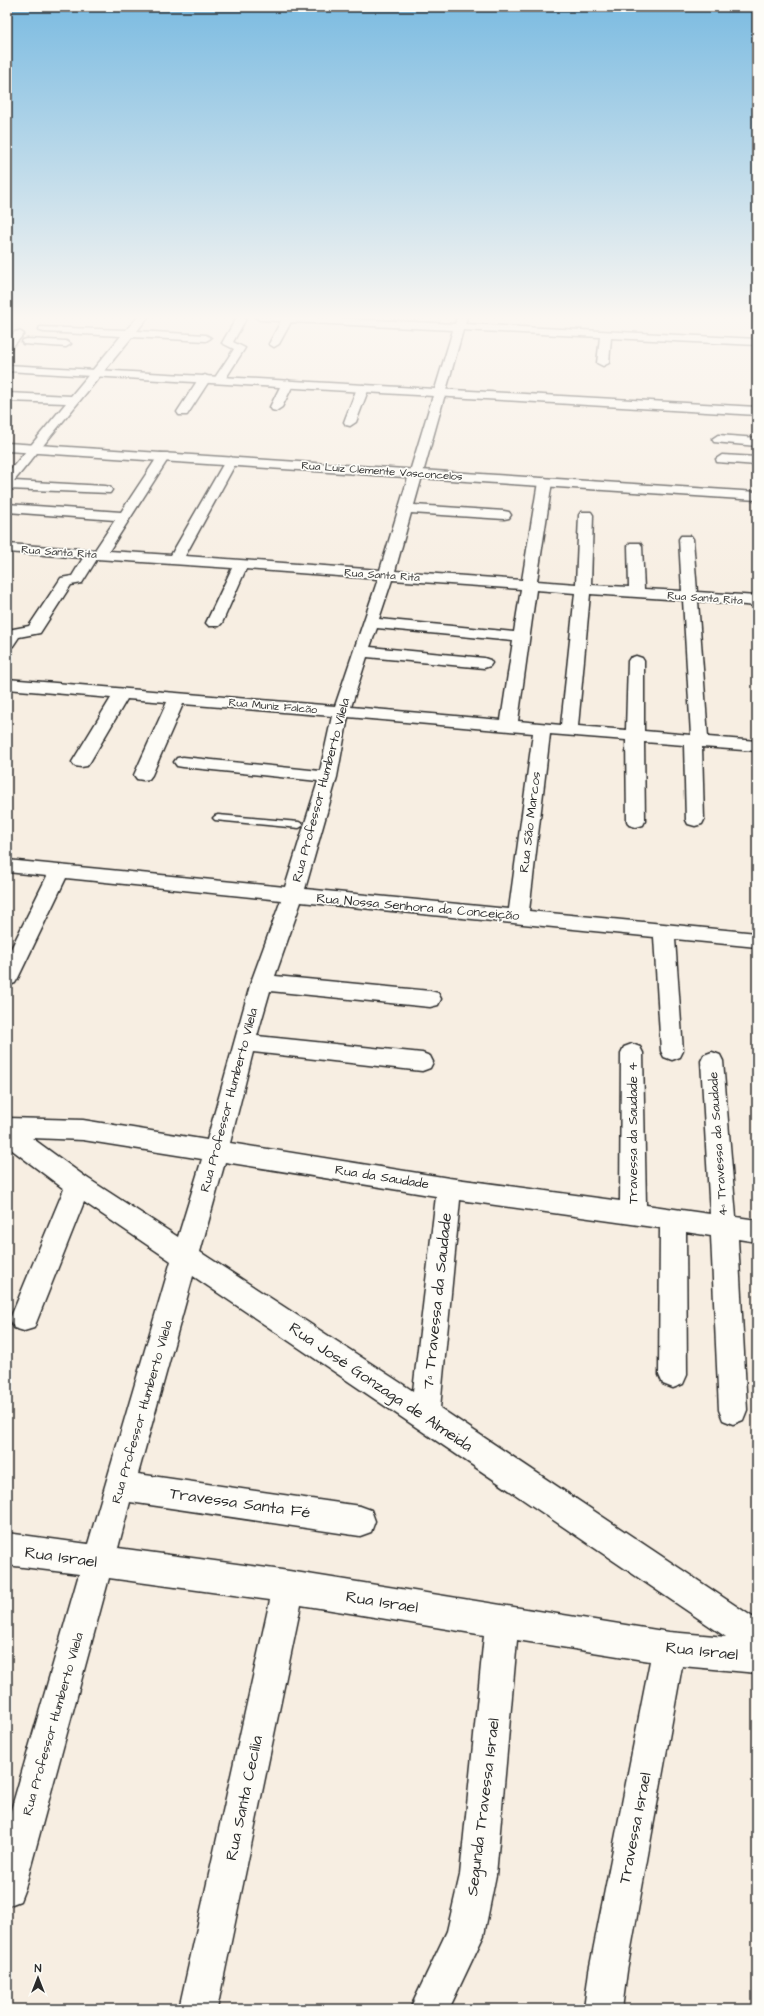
<svg xmlns="http://www.w3.org/2000/svg" width="764" height="2016" viewBox="0 0 764 2016" font-family="'Architects Daughter',sans-serif">
	<style>
		.lines { fill: none; stroke-linecap: round; stroke-linejoin: round }
		.service-casing { stroke: #2b2b2b; stroke-width: 3 }
		.minor-casing { stroke: #2b2b2b; stroke-width: 3 }
		.tertiary-casing { stroke: #2b2b2b; stroke-width: 3 }
		.service { fill: #fdfcf7; fill-rule: evenodd }
		.minor { fill: #fdfcf7; fill-rule: evenodd }
		.tertiary { fill: #fdfcf7; fill-rule: evenodd }
		.labels { text-anchor: middle; dominant-baseline: central; stroke-width: 3.5; stroke-linejoin: round; paint-order: stroke }
		.far-street-label { font-size: 11px; fill: #2b2b2b; stroke: #fdfcf7 }
		.street-label { font-size: 13px; fill: #2b2b2b; stroke: #fdfcf7 }
		.near-street-label { font-size: 16px; fill: #2b2b2b; stroke: #fdfcf7 }
	</style>
	<rect width="100%" height="100%" fill="#f7eee2"/>
	<filter id="ink" filterUnits="userSpaceOnUse"><feTurbulence type="fractalNoise" baseFrequency=".025" numOctaves="2"/><feDisplacementMap in="SourceGraphic" scale="8" xChannelSelector="R" yChannelSelector="G"/><feConvolveMatrix kernelMatrix="1 2 1 2 8 2 1 2 1" color-interpolation-filters="sRGB"/></filter>
	<g filter="url(#ink)">
		<g class="lines">
			<g class="service-casing">
				<path id="service" d="M218,815L299,822L304,825L299,828L215,820L213,818L215,816Z"/>
			</g>
			<g class="minor-casing">
				<path id="minor" d="M138,317H148L137,331L206,335L211,338L206,341L132,337L14,481L105,486L110,487L112,490L110,493L7,489V474L66,403L7,401V393L71,396L121,336L44,332L40,331L39,329L40,327L126,330Z
					M237,317H247L233,342L245,348L224,381H216L214,379L234,349L222,343Z
					M255,317H312L455,324L457,317H467L465,324L757,339V345L611,338L609,363L603,366L597,363L600,337L463,330L414,505L504,511L509,512L511,515L509,518L504,519L411,513L395,571L522,580L538,482L545,478L552,482L537,581L576,584L579,515L581,512H591L593,515L591,585L629,587L628,546L630,543H640L642,546L644,589L682,591L679,539L681,536H691L693,539L697,592L757,596V606L698,601L708,737L757,741V751L702,747L704,820L702,824L695,826L688,824L686,820L684,745L644,742L645,821L643,825L636,827L629,825L627,821L626,740L550,734L529,911L757,933V947L675,939L683,1051L680,1057L672,1060L664,1057L661,1051L654,937L301,902L275,976L430,991L438,993L441,999L438,1005L430,1007L270,991L257,1036L422,1053L430,1056L433,1062L430,1068L422,1071L253,1052L230,1143L449,1178L620,1201L621,1053L624,1047L632,1044L640,1047L643,1053L646,1205L710,1214L701,1061L704,1055L712,1052L720,1055L723,1061L736,1217L757,1220V1242L738,1239L747,1410L743,1420L733,1424L723,1420L719,1410L711,1236L686,1232L687,1375L683,1384L673,1388L663,1384L659,1375L660,1228L460,1200L440,1408L757,1620V1673L682,1666L627,1971L622,2009H584L589,1971L650,1661L517,1640L496,1875L484,1935L449,2009H410L447,1931L460,1875L484,1635L301,1605L217,2009H179L270,1600L109,1578L25,1888L20,1901L7,1906V1824L79,1574L7,1565V1533L88,1544L171,1261L84,1202L34,1328L24,1331L14,1328L10,1319L64,1189L7,1146V1118L83,1120L207,1140L251,982L281,900L66,878L18,978L15,983L7,986V957L47,876L7,872V860L285,887L318,781L183,767L177,766L174,762L177,758L183,757L320,771L332,716L183,704L152,775L149,779L143,780L137,779L134,775L167,702L127,699L90,762L87,766L81,767L75,766L72,762L111,698L7,689V679L335,706L378,579L246,569L222,623L219,626H209L206,623L232,568L97,559L82,583L71,585L40,633L19,637L13,646L7,648L8,630L29,626L61,578L72,576L83,558L7,552V544L95,550L115,520L7,512V504L121,512L160,453H168L170,456L109,551L171,555L225,461L231,457L237,461L185,556L380,570L453,330L291,322L279,344L274,347L269,344L281,321L260,320ZM392,580L521,589L514,632L379,619ZM536,590L575,593L561,725L518,721ZM590,594L683,600L691,735L644,731V661L642,658L636,656L630,658L628,661L626,730L578,726ZM377,628L513,641L501,720L351,707L367,657L484,668L490,666L492,663L490,660L484,658L370,647ZM348,717L533,733L509,909L305,889L337,777ZM32,1138L83,1140L202,1159L178,1237L87,1178ZM225,1162L436,1196L413,1391L200,1252ZM193,1276L726,1637L669,1632L289,1571L118,1548L130,1502L360,1536L371,1532L375,1521L371,1510L360,1506L138,1474Z
					M19,331L24,334L11,348L7,349V340L15,332Z
					M27,339L66,341L71,344L66,347L23,344L22,342L23,340Z
					M205,375L211,378L189,412L187,415H179L177,412L199,378Z
					M288,380L294,383L282,407L276,411L272,410L270,407L282,383Z
					M363,385L369,388L356,422L350,426L346,425L344,422L357,388Z
					M718,435L757,438V446L714,442L712,439Z
					M722,455L757,457V465L717,462L716,459Z"/>
			</g>
			<g class="tertiary-casing">
				<path id="tertiary" d="M7,365L757,407V415L7,371Z
					M7,443L757,492V500L7,451Z"/>
			</g>
			<use href="#service" class="service"/>
			<use href="#minor" class="minor"/>
			<use href="#tertiary" class="tertiary"/>
		</g>
	</g>
	<linearGradient id="sky" x2="0" y2="1"><stop stop-color="#7bbbe1"/><stop offset="0.53" stop-color="#fbf7f2"/><stop offset="1" stop-color="#fbf7f2" stop-opacity="0"/></linearGradient>
	<rect width="764" height="599" fill="url(#sky)"/>
	<g class="labels">
		<g class="far-street-label">
			<text transform="translate(382 471) rotate(4)">Rua Luiz Clemente Vasconcelos</text>
			<text transform="translate(59 552) rotate(4)">Rua Santa Rita</text>
			<text transform="translate(382 575) rotate(4)">Rua Santa Rita</text>
			<text transform="translate(705 598) rotate(4)">Rua Santa Rita</text>
			<text transform="translate(273 706) rotate(5)">Rua Muniz Falcão</text>
		</g>
		<g class="street-label">
			<text transform="translate(321 790) rotate(-75)">Rua Professor Humberto Vilela</text>
			<text transform="translate(530 822) rotate(-83)">Rua São Marcos</text>
			<text transform="translate(418 907) rotate(5)">Rua Nossa Senhora da Conceição</text>
			<text transform="translate(229 1100) rotate(-75)">Rua Professor Humberto Vilela</text>
			<text transform="translate(633 1133) rotate(-90)">Travessa da Saudade 4</text>
			<text transform="translate(718 1144) rotate(-94)">4ª Travessa da Saudade</text>
			<text transform="translate(382 1177) rotate(9)">Rua da Saudade</text>
			<text transform="translate(142 1412) rotate(-74)">Rua Professor Humberto Vilela</text>
			<text transform="translate(53 1724) rotate(-74)">Rua Professor Humberto Vilela</text>
		</g>
		<g class="near-street-label">
			<text transform="translate(437 1301) rotate(-84)">7ª Travessa da Saudade</text>
			<text transform="translate(381 1387) rotate(34)">Rua José Gonzaga de Almeida</text>
			<text transform="translate(240 1503) rotate(8)">Travessa Santa Fé</text>
			<text transform="translate(61 1557) rotate(8)">Rua Israel</text>
			<text transform="translate(382 1602) rotate(9)">Rua Israel</text>
			<text transform="translate(702 1651) rotate(6)">Rua Israel</text>
			<text transform="translate(244 1798) rotate(-78)">Rua Santa Cecília</text>
			<text transform="translate(483 1807) rotate(-83)">Segunda Travessa Israel</text>
			<text transform="translate(635 1828) rotate(-79)">Travessa Israel</text>
		</g>
	</g>
	<rect width="764" height="2016" fill="none" stroke="#fdfcf7" stroke-width="24"/>
	<rect x="12" y="12" width="740" height="1992" fill="none" stroke="#2b2b2b" stroke-width="1.5" filter="url(#ink)"/>
	<g transform="translate(38 1978)" stroke="#fdfcf7" stroke-width="3" paint-order="stroke">
	<path d="M0-3L7 15L0 10L-7 15Z" fill="#2b2b2b"/>
	<text y="-6" font-size="11" font-weight="bold" text-anchor="middle" fill="#2b2b2b">N</text>
	</g>
</svg>
